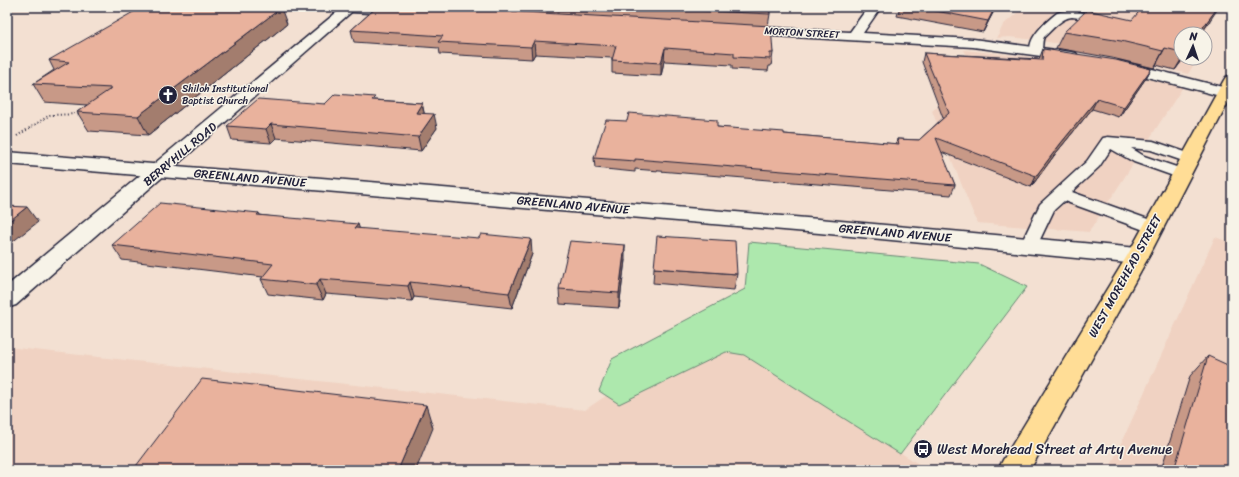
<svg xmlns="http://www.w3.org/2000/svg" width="1239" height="477" viewBox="0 0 1239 477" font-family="Sriracha,sans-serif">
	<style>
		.built { fill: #f0d2c2 }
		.green { fill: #ade8ad; stroke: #688574 }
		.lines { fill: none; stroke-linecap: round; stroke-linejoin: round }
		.lane-casing { stroke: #22223b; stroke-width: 3 }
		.street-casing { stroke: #22223b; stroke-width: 3 }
		.secondary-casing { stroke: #22223b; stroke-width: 3 }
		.primary-casing { stroke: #22223b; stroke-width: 3 }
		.path { stroke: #22223b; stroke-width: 2; stroke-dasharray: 1 2.5; stroke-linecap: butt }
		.lane { fill: #f7f3e8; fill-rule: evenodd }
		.street { fill: #f7f3e8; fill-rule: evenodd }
		.secondary { fill: #f7f3e8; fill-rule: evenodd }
		.primary { fill: #ffdd96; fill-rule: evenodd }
		.wall { fill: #c89987; stroke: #22223b }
		.shaded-wall { fill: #a37d6e; stroke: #22223b }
		.building { fill: #e9b29d; stroke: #22223b }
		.labels { text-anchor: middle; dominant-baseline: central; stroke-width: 3; stroke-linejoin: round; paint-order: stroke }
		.far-street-label { font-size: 10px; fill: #22223b; stroke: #f7f3e8 }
		.far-poi-label { font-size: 10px; fill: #22223b; stroke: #f7f3e8; text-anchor: start }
		.street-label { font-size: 12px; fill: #22223b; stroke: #f7f3e8 }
		.near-poi-label { font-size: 14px; fill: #22223b; stroke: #f7f3e8; text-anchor: start }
	</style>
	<rect width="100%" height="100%" fill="#f3e0d2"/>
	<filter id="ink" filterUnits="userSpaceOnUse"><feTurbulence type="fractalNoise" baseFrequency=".025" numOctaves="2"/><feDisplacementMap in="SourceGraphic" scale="8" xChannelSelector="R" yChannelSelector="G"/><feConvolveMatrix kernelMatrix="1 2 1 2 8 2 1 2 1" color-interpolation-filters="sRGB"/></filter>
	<g filter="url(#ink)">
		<path class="built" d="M1024,7H1141L1210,23L1204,34H1181V58H1198L1188,74L1110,55L1099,51L1037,40L1009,37L997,38L1003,25Z
			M964,50L1048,59L1101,68L1183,87L1089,232L977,223L932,111L977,74Z
			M1215,237L1232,243V470H1109Z
			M704,329L928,470H7V347L585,410Z"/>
		<path class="green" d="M749,242L979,264L1027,287L900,454L744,355L726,352L619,404L599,391L612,359L745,289Z"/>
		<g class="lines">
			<g class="lane-casing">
				<path id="lane" d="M1073,11L1093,14L1098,17C1093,24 1079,17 1072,17C1061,18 1052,30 1044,37C1041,42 1044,48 1040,53H1032C1024,40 1048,20 1057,13C1062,11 1068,11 1073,11Z
					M1108,137L1153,141L1194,155L1197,158L1194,161L1189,163L1151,150L1131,148L1144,156L1188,171L1190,174L1188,177L1182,179L1134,162L1111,149L1099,167L1072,192L1159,223L1162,227L1159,231L1153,233L1147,231L1064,201L1054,210L1035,250L1029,252L1023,250L1020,246L1040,204L1087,161L1103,138Z"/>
			</g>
			<g class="street-casing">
				<path id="street" d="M345,7H405L410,8L412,11L410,14L405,15L351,12L346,11Z
					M868,7H881L863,33L973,39L1071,52L1076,53L1078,56L1076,59L1071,60L973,47L741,34L736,33L734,30L736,27L741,26L850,32Z
					M1121,61L1230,89L1232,92L1230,95L1224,97L1116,69L1113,66L1116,63Z
					M7,152L819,219L1138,248L1146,251L1149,256L1146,261L1138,264L819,233L7,164Z"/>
			</g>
			<g class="secondary-casing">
				<path id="secondary" d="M343,7H357L16,305L7,308V286Z"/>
			</g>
			<g class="primary-casing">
				<path id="primary" d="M1232,75V95L1149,256L1030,470H998L1003,460L1127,256L1224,80L1226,77Z"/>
			</g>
			<path class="path" d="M17,136L50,115L82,114"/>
			<use href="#lane" class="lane"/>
			<use href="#street" class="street"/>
			<use href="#secondary" class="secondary"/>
			<use href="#primary" class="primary"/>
		</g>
		<path class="wall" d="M377,7H769L770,14L768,26L773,53L771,66H769L768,71L732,69V65L664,61L661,76L612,73V58L535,54L532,59L440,54L439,48L354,42L351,30Z
			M900,7H996L983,32L897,16Z
			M1210,21L1201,34H1181V58H1184L1175,70L1156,65L1154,68L1112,58L1056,48L1064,32Z
			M287,24L148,135L89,131L77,112L87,105L44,102L33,84L54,70L49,60Z
			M1043,49L1151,69L1146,78L1119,117L1092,109L1056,153L1031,187L941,152L955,185L951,195L635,169V172L595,168L594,158L717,127L784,134L896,144L897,139L919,140L943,118L922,62L924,53L1039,59Z
			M375,100L422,103L424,113L437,128L421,151L276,138L271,143L232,140L227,126L325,104Z
			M259,213L260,215L360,229L532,254L512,308L414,297L412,301L326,294L323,300L268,294L261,279L263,277L122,260L112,245Z
			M625,260L619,308L560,304L559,289Z
			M654,268L737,274L734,290L653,283Z
			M1208,356L1232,470H1161L1190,376Z"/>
		<path class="shaded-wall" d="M995,7H996L983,32L988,21Z
			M1218,7H1219L1201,34H1198Z
			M281,8L287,24L148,135L138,116Z
			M534,41L535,54L532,59L531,47Z
			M665,48L664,61L661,76V63Z
			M1165,48L1156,65L1154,68L1163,51Z
			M1182,58H1184L1175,70Z
			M1151,69L1146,78L1119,117L1124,107Z
			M1097,99L1092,109L1056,153L1031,187L1036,176L1061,143Z
			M422,103L425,117L416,113Z
			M434,114L437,128L421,151L418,137Z
			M271,124L276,138L271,143L266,129Z
			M27,207L38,222L7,246V223Z
			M358,224L363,239L355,228Z
			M531,239L532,254L512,308L509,293Z
			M625,245V260L619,308V293Z
			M320,279L326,294L323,300L316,285Z
			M410,282L414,297L412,301L408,286Z
			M426,405L433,428L416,470H398Z"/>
		<path class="building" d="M142,7H268L281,8L138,116L77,112L112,88L33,84L69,62L49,60Z
			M377,7H435L771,26L773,53H770V59L734,57V53L665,48L661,63L612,60L616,46L534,41L531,47L438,42L443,36L351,30Z
			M628,7H769L770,14Z
			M915,7H995L988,21Z
			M1143,7H1218L1198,34H1181V52L1165,48L1163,51L1121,41L1064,32L1087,10L1132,20Z
			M1043,49L1050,50L1116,60L1151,69L1124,107L1097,99L1061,143L1036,176L936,138L955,185L635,159V161L594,158L606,120L627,121L629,113L717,120V127L784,132V134L899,144L897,139L919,140L949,113L924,53L1042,60Z
			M335,94L375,97L372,100L422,103L416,113L434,114L418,137L271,124L266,129L227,126L258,99L325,104Z
			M160,203L259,213L257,215L358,224L355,228L479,238L481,234L531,239L509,293L410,282L408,286L320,279L316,285L261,279L273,264L112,245Z
			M7,206L27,207L7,223Z
			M657,236L735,241L737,274L654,268Z
			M570,241L625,245L619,293L559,289Z
			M1208,356L1232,367V470H1174Z
			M202,379L426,405L398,470H133Z"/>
	</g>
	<defs>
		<g id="church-disc" transform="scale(1)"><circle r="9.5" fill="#22223b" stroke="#f7f3e8"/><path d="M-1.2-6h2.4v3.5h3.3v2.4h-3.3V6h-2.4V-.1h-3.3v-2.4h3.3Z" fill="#fff"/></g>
		<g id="bus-disc" transform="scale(1)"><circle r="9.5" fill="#22223b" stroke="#f7f3e8"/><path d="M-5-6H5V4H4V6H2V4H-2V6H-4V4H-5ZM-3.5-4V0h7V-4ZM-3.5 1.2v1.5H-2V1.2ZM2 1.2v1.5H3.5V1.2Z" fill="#fff"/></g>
	</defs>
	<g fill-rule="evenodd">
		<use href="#church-disc" x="168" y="95"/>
		<use href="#bus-disc" x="923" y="449"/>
	</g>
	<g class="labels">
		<g class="far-street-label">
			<text transform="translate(802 33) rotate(3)">MORTON STREET</text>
		</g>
		<g class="far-poi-label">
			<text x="182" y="89">Shiloh Institutional<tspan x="182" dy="12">Baptist Church</tspan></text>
		</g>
		<g class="street-label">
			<text transform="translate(180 154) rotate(-40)">BERRYHILL ROAD</text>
			<text transform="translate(250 178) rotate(5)">GREENLAND AVENUE</text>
			<text transform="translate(573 205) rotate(5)">GREENLAND AVENUE</text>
			<text transform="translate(895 233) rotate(5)">GREENLAND AVENUE</text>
			<text transform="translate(1125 276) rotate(-61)">WEST MOREHEAD STREET</text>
		</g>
		<g class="near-poi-label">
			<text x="937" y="449">West Morehead Street at Arty Avenue</text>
		</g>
	</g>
	<rect width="1239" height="477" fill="none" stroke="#f7f3e8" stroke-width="24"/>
	<rect x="12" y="12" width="1215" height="453" fill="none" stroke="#22223b" stroke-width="1.5" filter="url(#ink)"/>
	<g transform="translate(1193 46) rotate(3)"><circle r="19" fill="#f7f3e8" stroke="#a29fa3"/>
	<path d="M0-3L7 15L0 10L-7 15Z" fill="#22223b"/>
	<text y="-6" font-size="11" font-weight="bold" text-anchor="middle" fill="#22223b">N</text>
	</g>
</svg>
